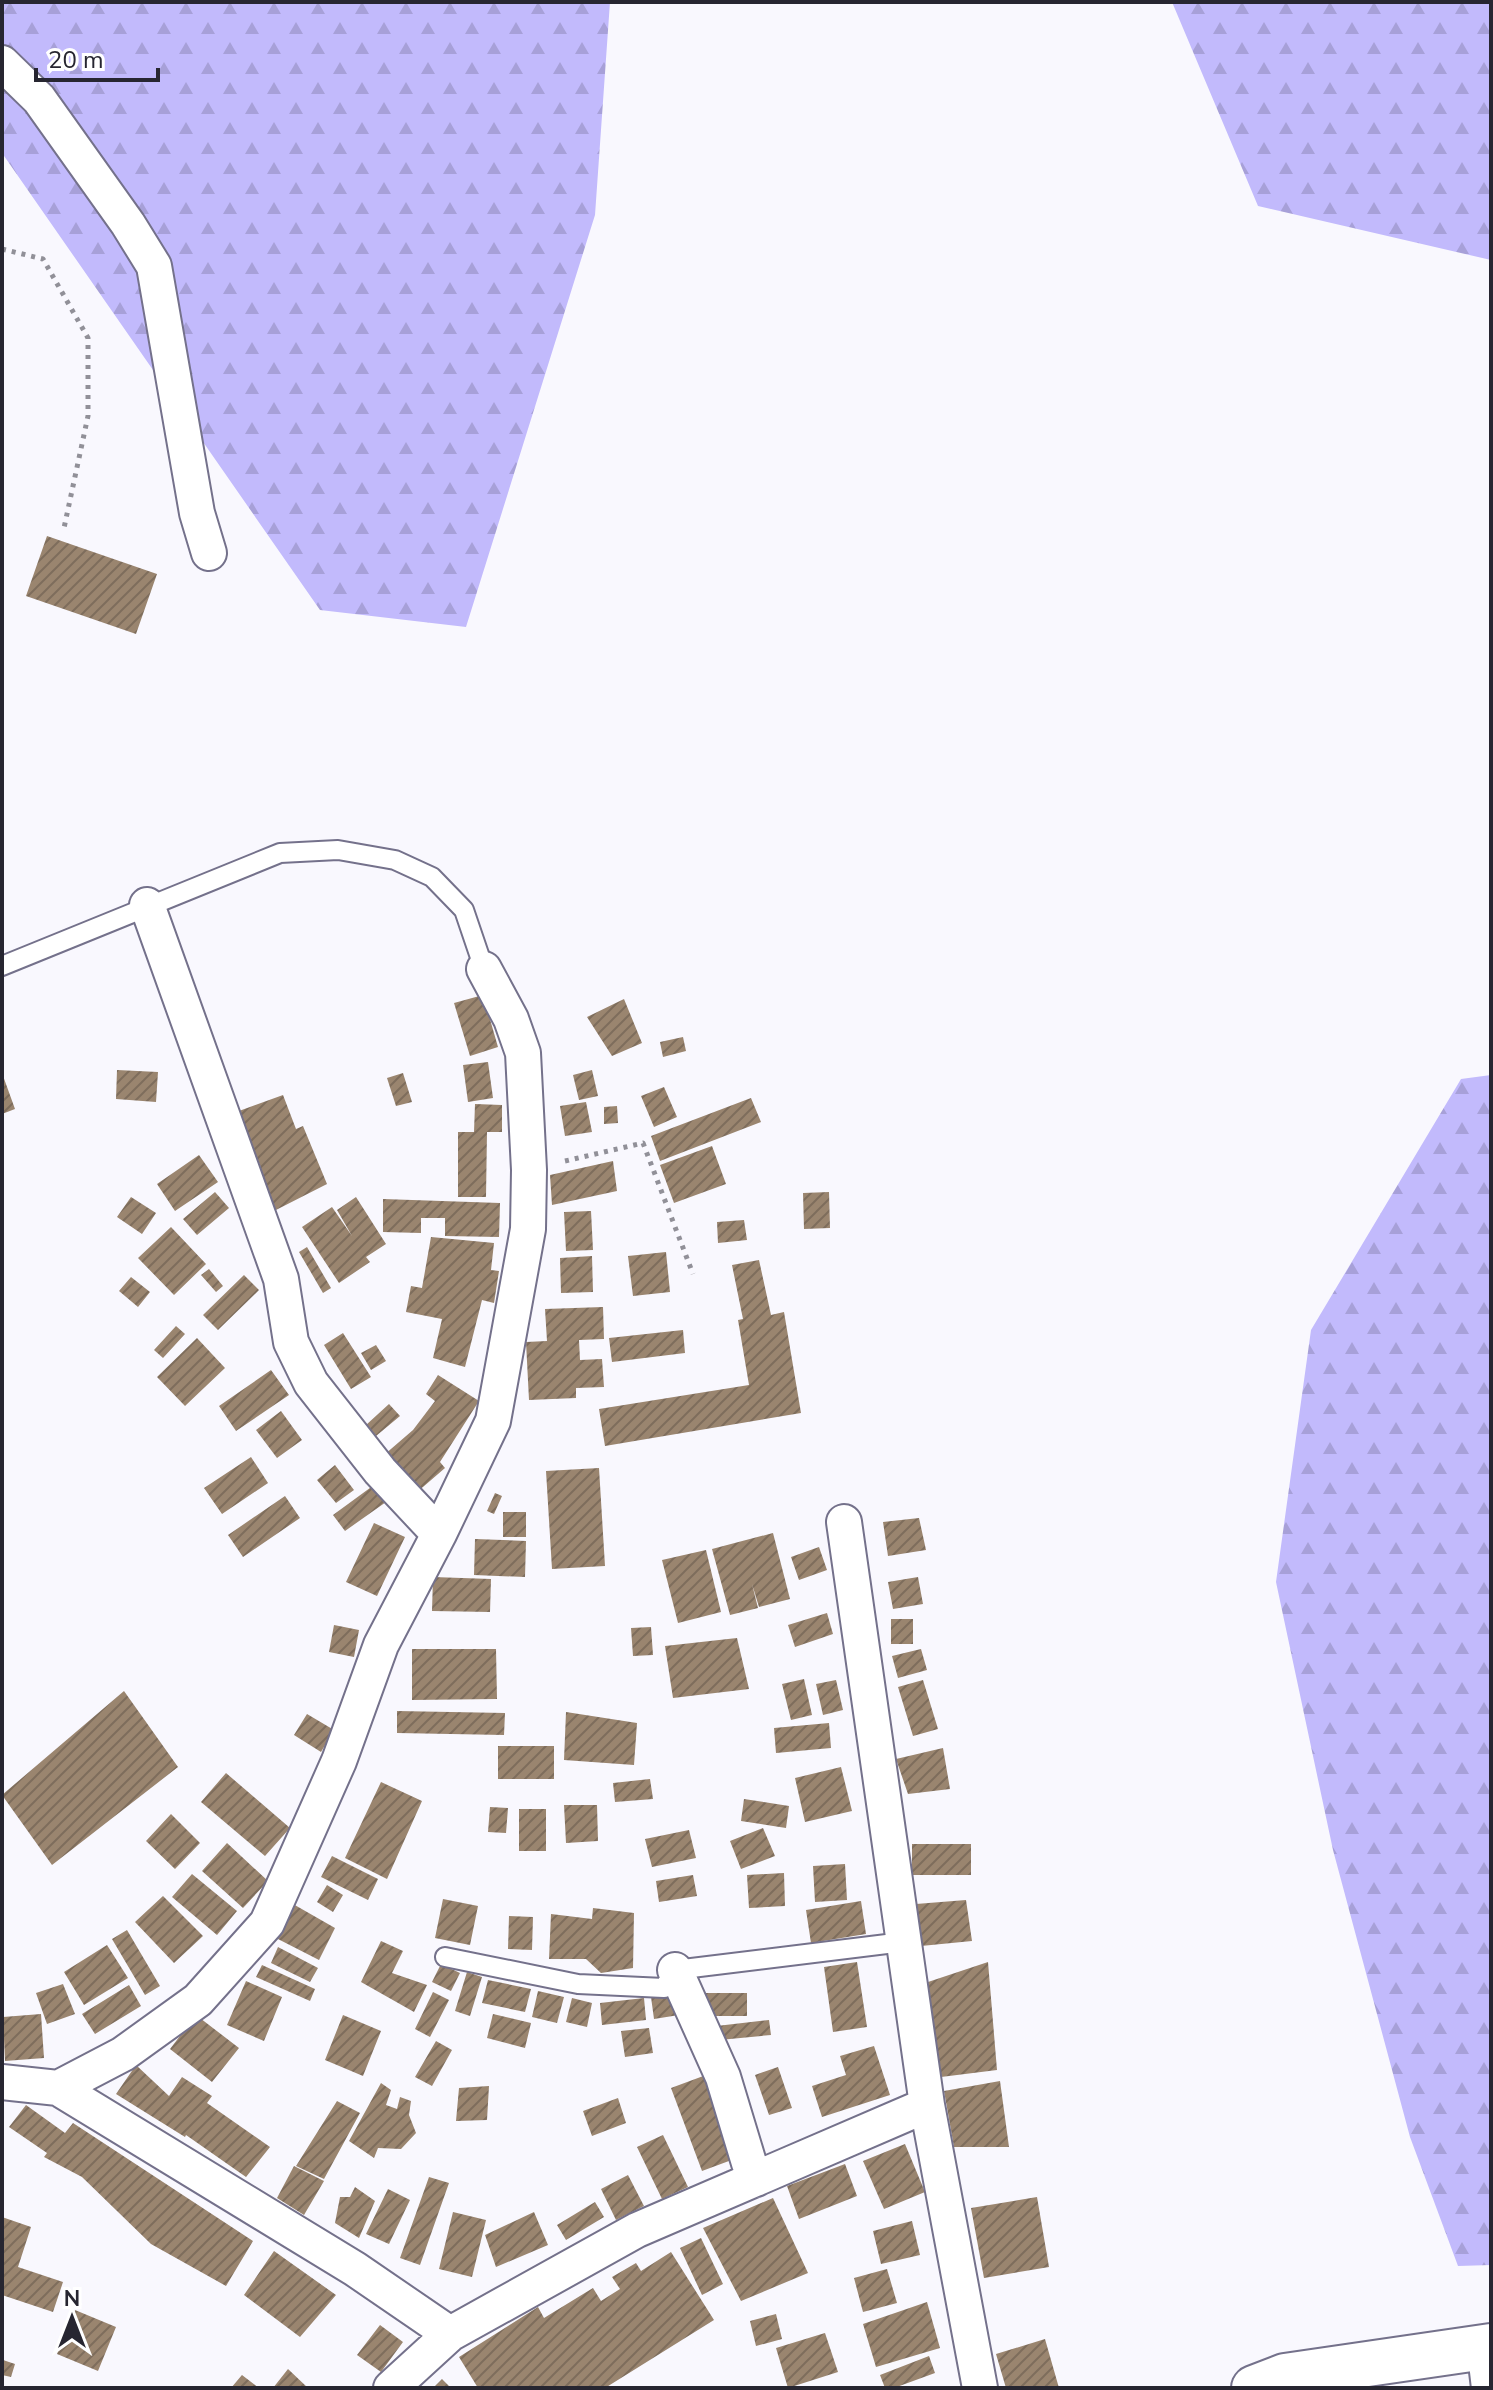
<svg xmlns="http://www.w3.org/2000/svg" width="1493" height="2390" viewBox="0 0 1493 2390" font-family="'Nunito Sans',sans-serif">
	<style>
		.forest { fill: url(#forest-firs) }
		.building { fill: url(#building-hatch) }
		.lines { fill: none; stroke-linecap: round; stroke-linejoin: round }
		.lane-casing { stroke: #74718b; stroke-width: 22 }
		.street-casing { stroke: #74718b; stroke-width: 38 }
		.secondary-casing { stroke: #74718b; stroke-width: 48 }
		.path { stroke: #919098; stroke-width: 5; stroke-dasharray: 4 6; stroke-linecap: butt }
		.lane { stroke: #fff; stroke-width: 18 }
		.street { stroke: #fff; stroke-width: 34 }
		.secondary { stroke: #fff; stroke-width: 44 }
	</style>
	<defs>
		<pattern id="forest-firs" width="22" height="20" patternUnits="userSpaceOnUse" patternTransform="scale(2)"><rect width="22" height="20" fill="#c2bafc"/><path d="M5 1l3.5 6h-7zM16 11l3.5 6h-7z" fill="#a7a0d8"/></pattern>
		<pattern id="building-hatch" width="6" height="6" patternUnits="userSpaceOnUse" patternTransform="scale(2)"><rect width="6" height="6" fill="#9a856f"/><path d="M-1 1l2-2M0 6l6-6M5 7l2-2" fill="none" stroke="#7e6d5c"/></pattern>
	</defs>
	<rect width="100%" height="100%" fill="#f9f8fe"/>
	<path class="forest" d="M2,2H610L595,215L466,627L320,610L2,153Z
		M1172,2H1491V260L1258,206Z
		M1491,1075V2265L1458,2266L1410,2137L1333,1850L1276,1582L1311,1330L1461,1079Z"/>
	<path class="building" d="M47,536L157,574L136,634L26,596Z
		M483,995L498,1047L470,1056L454,1003Z
		M624,999L642,1043L612,1056L587,1017Z
		M683,1037L686,1051L663,1057L660,1042Z
		M488,1062L493,1098L468,1102L463,1065Z
		M117,1070L158,1072L156,1102L116,1099Z
		M592,1070L598,1096L579,1100L573,1075Z
		M2,1073L15,1109L2,1114Z
		M403,1073L412,1102L396,1106L387,1078Z
		M664,1087L677,1117L654,1127L641,1096Z
		M283,1095L296,1129L303,1126L327,1184L272,1212L256,1171L261,1168L239,1111Z
		M751,1098L761,1122L660,1161L651,1136Z
		M586,1102L592,1132L565,1136L560,1106Z
		M475,1104L502,1105V1132H487L486,1197H458V1132H474Z
		M617,1106L618,1123L604,1124V1107Z
		M712,1146L726,1184L674,1203L660,1165Z
		M199,1155L218,1182L175,1211L157,1184Z
		M613,1161L617,1191L552,1205L550,1175Z
		M215,1192L229,1208L197,1235L183,1219Z
		M829,1192L830,1228L804,1229L803,1193Z
		M131,1197L156,1213L142,1234L117,1217Z
		M356,1197L386,1244L366,1257L370,1262L339,1283L302,1227L332,1207L352,1236L337,1210Z
		M383,1199L500,1203L499,1237L445,1236V1218H421V1233L383,1232Z
		M591,1211L593,1250L566,1251L564,1212Z
		M744,1220L747,1240L718,1243L717,1222Z
		M171,1227L206,1264L174,1295L138,1258Z
		M431,1237L494,1243L491,1270L499,1271L494,1303L482,1300L465,1367L433,1358L442,1319L406,1312L411,1286L422,1288Z
		M307,1247L331,1288L323,1293L299,1252Z
		M666,1252L670,1292L633,1296L628,1256Z
		M592,1256L593,1292L561,1293L560,1258Z
		M759,1260L771,1315L784,1312L801,1413L605,1446L599,1409L749,1385L738,1320L743,1319L732,1265Z
		M209,1269L223,1286L216,1292L201,1275Z
		M244,1275L259,1290L218,1330L203,1315Z
		M131,1277L150,1292L138,1307L119,1291Z
		M603,1307L604,1339L579,1340L580,1360L602,1359L604,1387L576,1388V1398L529,1400L526,1342L547,1341L545,1309Z
		M176,1326L185,1334L163,1358L154,1350Z
		M683,1330L685,1353L612,1362L609,1338Z
		M343,1333L371,1377L351,1389L324,1345Z
		M197,1338L225,1368L185,1406L157,1377Z
		M376,1345L386,1361L371,1370L361,1353Z
		M271,1370L289,1395L236,1431L219,1406Z
		M438,1375L479,1401L440,1462L445,1468L416,1493L384,1455L413,1430L435,1401L426,1394Z
		M389,1404L400,1416L376,1436L366,1425Z
		M281,1411L302,1440L277,1458L256,1430Z
		M251,1457L268,1483L222,1514L204,1488Z
		M335,1465L354,1490L336,1503L317,1480Z
		M599,1468L605,1566L552,1569L546,1471Z
		M374,1485L386,1502L345,1531L333,1515Z
		M495,1493L502,1496L494,1514L487,1511Z
		M285,1496L300,1518L243,1557L228,1535Z
		M503,1512H526V1537H503Z
		M919,1518L926,1550L888,1556L883,1522Z
		M374,1523L405,1537L377,1596L346,1582Z
		M773,1533L790,1599L759,1607L752,1584L758,1608L730,1615L712,1549Z
		M475,1539L526,1541L525,1577L474,1575Z
		M819,1547L827,1570L799,1580L791,1557Z
		M706,1550L721,1612L678,1623L662,1560Z
		M433,1577L491,1579L490,1612L432,1611Z
		M918,1577L923,1604L893,1609L888,1582Z
		M827,1613L833,1634L795,1647L788,1625Z
		M891,1619H913V1644H891Z
		M334,1625L359,1630L354,1657L329,1652Z
		M651,1627L653,1655L633,1656L631,1628Z
		M737,1638L749,1689L673,1698L665,1646Z
		M412,1649H496L497,1699L412,1700Z
		M921,1649L927,1670L898,1678L892,1656Z
		M804,1679L812,1715L791,1720L782,1684Z
		M836,1680L843,1710L823,1715L816,1684Z
		M923,1680L938,1729L913,1736L898,1687Z
		M124,1691L178,1767L52,1865L2,1795Z
		M397,1711L505,1713L504,1735L397,1733Z
		M566,1712L637,1723L634,1765L564,1760Z
		M307,1714L334,1730L321,1752L294,1735Z
		M829,1723L831,1748L776,1753L774,1728Z
		M498,1746H554V1779H498Z
		M943,1748L950,1789L908,1794L896,1759Z
		M841,1767L852,1811L805,1822L795,1778Z
		M226,1773L290,1828L265,1856L201,1802Z
		M650,1779L653,1799L615,1802L613,1783Z
		M381,1782L422,1801L387,1879L345,1858Z
		M744,1799L789,1806L786,1828L741,1821Z
		M564,1805H597L598,1841L566,1843Z
		M490,1807L508,1808L506,1833L488,1832Z
		M519,1809H546V1851H519Z
		M171,1814L200,1843L175,1869L146,1841Z
		M763,1828L775,1856L741,1869L730,1841Z
		M689,1830L696,1858L652,1867L645,1839Z
		M227,1843L268,1881L243,1908L202,1871Z
		M912,1844H971V1875H912Z
		M332,1856L378,1879L368,1900L321,1877Z
		M845,1864L847,1900L815,1902L813,1866Z
		M784,1873L785,1906L749,1908L747,1875Z
		M192,1874L237,1911L217,1935L172,1897Z
		M693,1875L697,1896L659,1902L656,1881Z
		M327,1885L343,1895L333,1912L317,1902Z
		M163,1896L203,1936L174,1963L135,1922Z
		M443,1899L478,1906L470,1945L435,1938Z
		M966,1900L972,1941L921,1946L916,1904Z
		M861,1901L866,1934L811,1943L806,1910Z
		M293,1904L335,1928L319,1960L276,1938Z
		M593,1908L634,1913L633,1968L601,1973L586,1959H549L551,1914L592,1919Z
		M509,1916L533,1917L532,1950L508,1949Z
		M127,1930L160,1986L145,1995L112,1939Z
		M381,1941L403,1951L392,1973L427,1985L414,2012L361,1982Z
		M107,1945L128,1978L84,2005L64,1972Z
		M278,1947L318,1968L310,1982L271,1963Z
		M857,1962L867,2027L833,2032L824,1967Z
		M988,1962L997,2070L941,2077L928,1982Z
		M441,1964L460,1973L451,1991L432,1982Z
		M262,1965L315,1989L310,2001L256,1977Z
		M467,1972L482,1977L470,2016L455,2011Z
		M488,1980L531,1989L525,2012L482,2003Z
		M246,1981L282,1997L264,2041L227,2025Z
		M63,1984L75,2014L47,2024L36,1993Z
		M129,1985L141,2006L95,2034L82,2014Z
		M538,1991L564,1997L557,2023L532,2017Z
		M433,1992L449,2000L430,2037L415,2029Z
		M676,1993L679,2015L654,2019L651,1997Z
		M701,1993H747V2016H701Z
		M572,1998L592,2003L587,2027L566,2022Z
		M644,1998L646,2020L602,2025L600,2003Z
		M41,2014L44,2058L5,2061L3,2017Z
		M493,2014L531,2023L525,2048L487,2038Z
		M196,2015L239,2048L212,2082L170,2049Z
		M343,2015L381,2031L363,2076L325,2060Z
		M769,2020L771,2035L709,2041L708,2027Z
		M649,2028L653,2053L625,2057L621,2031Z
		M436,2041L452,2050L432,2086L415,2077Z
		M874,2046L890,2095L822,2117L812,2086L846,2075L840,2056Z
		M136,2065L169,2096L182,2077L212,2096L207,2103L270,2147L246,2177L186,2135L185,2137L116,2094Z
		M778,2067L792,2108L769,2115L755,2075Z
		M706,2075L737,2158L702,2171L671,2088Z
		M1000,2081L1009,2147H954L944,2091Z
		M381,2083L391,2090L386,2105L397,2109L400,2097L411,2101L409,2115L416,2133L401,2149L378,2148L374,2158L349,2141Z
		M489,2086L487,2120L456,2121L459,2088Z
		M618,2098L626,2123L592,2136L583,2111Z
		M337,2101L360,2113L324,2179L296,2166Z
		M26,2105L65,2133L73,2123L253,2241L226,2286L151,2244L82,2177L44,2157L47,2153L9,2127Z
		M663,2135L688,2187L662,2199L637,2147Z
		M905,2144L925,2192L884,2209L863,2161Z
		M845,2164L857,2196L799,2219L787,2186Z
		M294,2166L324,2181L304,2215L277,2198Z
		M628,2175L644,2206L616,2220L601,2189Z
		M429,2177L449,2183L420,2265L400,2258Z
		M355,2187L375,2201L359,2238L335,2223L340,2197H350Z
		M388,2189L410,2200L389,2244L366,2234Z
		M1037,2197L1049,2267L984,2278L971,2208Z
		M773,2198L808,2273L741,2301L703,2228Z
		M595,2202L604,2217L566,2240L557,2225Z
		M453,2212L486,2220L472,2277L439,2269Z
		M534,2212L548,2245L496,2267L485,2235Z
		M2,2217L31,2227L18,2267L63,2282L53,2312L2,2295Z
		M912,2221L920,2255L881,2264L873,2231Z
		M701,2238L723,2284L702,2295L680,2248Z
		M274,2251L336,2295L300,2337L244,2295Z
		M671,2252L714,2320L605,2388H478L459,2357L538,2307L544,2318L593,2288L601,2301L620,2289L612,2277L636,2263L641,2271Z
		M887,2269L897,2303L863,2312L854,2278Z
		M927,2302L940,2348L876,2367L863,2324Z
		M75,2310L116,2327L98,2371L57,2354Z
		M776,2314L782,2339L756,2346L750,2321Z
		M380,2325L403,2342L381,2372L357,2355Z
		M825,2333L838,2372L788,2388L776,2348Z
		M1045,2339L1059,2388H1006L996,2354Z
		M929,2356L935,2373L894,2388H885L880,2375Z
		M3,2360L15,2364L11,2377L2,2375Z
		M288,2369L308,2388H273Z
		M242,2375L259,2388H231Z
		M442,2379L451,2388H433Z"/>
	<g class="lines">
		<g class="lane-casing">
			<path id="lane" d="M2,966L280,853L338,850L395,860L432,877L464,910L484,969
				M445,1957L578,1984L664,1988L675,1970L903,1942"/>
		</g>
		<g class="street-casing">
			<path id="street" d="M2,63L39,99L128,224L154,266L197,513L209,553
				M147,905L281,1279L291,1342L311,1383L380,1471L439,1534
				M844,1522L927,2105L980,2388
				M675,1970L723,2077L749,2163L756,2179
				M2,2082L58,2088L355,2269L450,2334
				M58,2088L123,2054L198,2000L267,1923L339,1761L381,1645L439,1534L493,1421L528,1229L529,1170L523,1053L511,1019L484,969
				M1484,2346L1489,2388
				M391,2388L450,2334L637,2230L927,2105"/>
		</g>
		<g class="secondary-casing">
			<path id="secondary" d="M1254,2388L1285,2376L1491,2346"/>
		</g>
		<path class="path" d="M2,249L43,259L88,338V416L64,528
			M565,1161L643,1143L693,1274"/>
		<use href="#lane" class="lane"/>
		<use href="#street" class="street"/>
		<use href="#secondary" class="secondary"/>
	</g>
	<rect width="1493" height="2390" fill="none" stroke="#272631" stroke-width="8"/>
	<g transform="translate(72 2318)" stroke="#ffffff" stroke-width="6" paint-order="stroke">
	<path d="M0-6L14 30L0 20L-14 30Z" fill="#272631"/>
	<text y="-12" font-size="22" font-weight="bold" text-anchor="middle" fill="#272631">N</text>
	</g>
	<path d="M36 68v12h122v-12" fill="none" stroke="#272631" stroke-width="4"/>
	<text x="48" y="68" font-size="24" fill="#272631" stroke="#ffffff" stroke-width="6" paint-order="stroke">20 m</text>
</svg>
